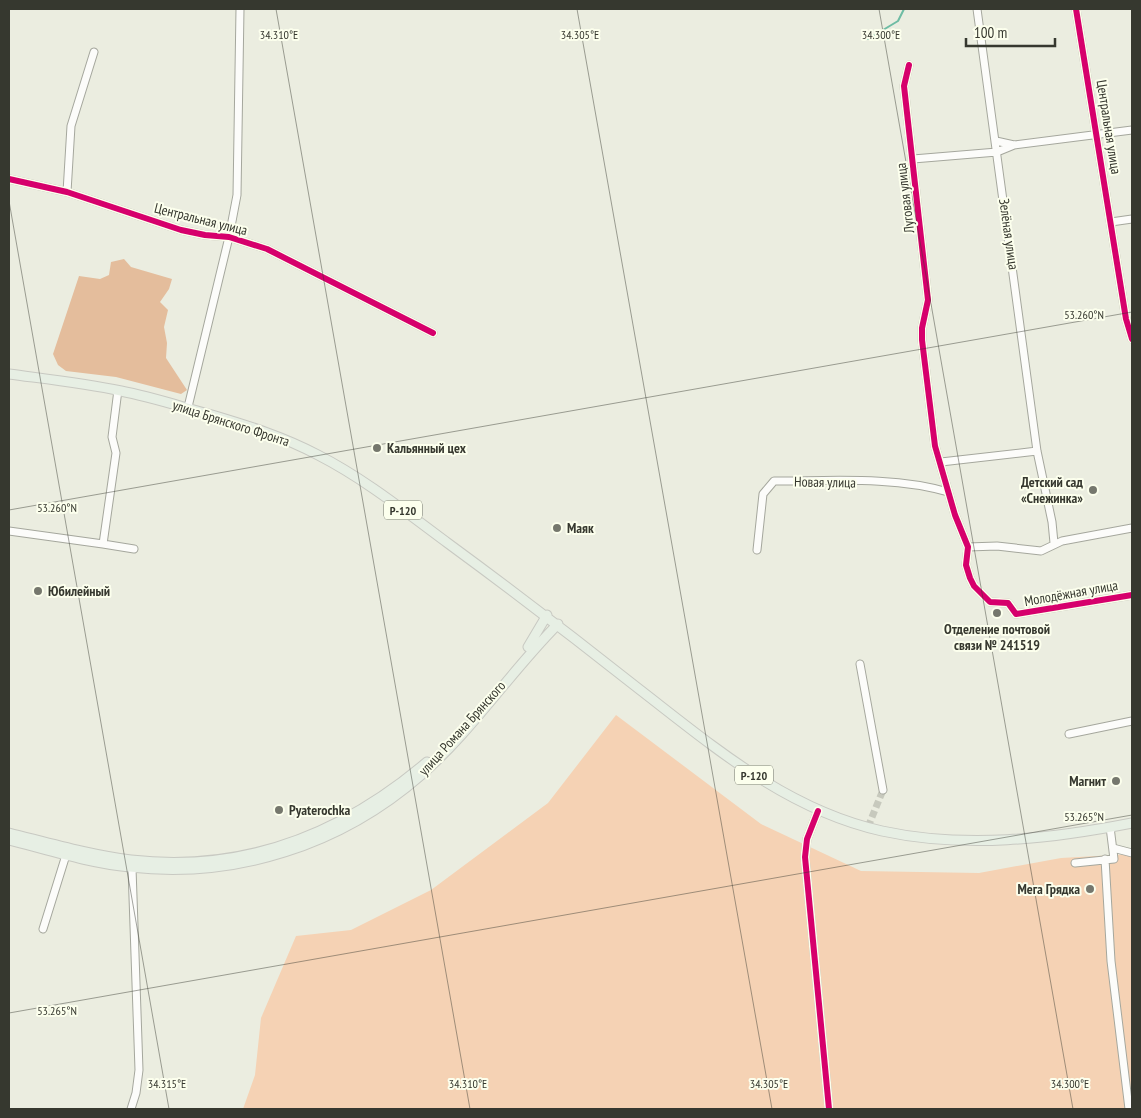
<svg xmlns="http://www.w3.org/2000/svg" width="1141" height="1118" viewBox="0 0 1141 1118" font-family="'PT Sans Narrow',sans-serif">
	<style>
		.green { fill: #f5d2b4 }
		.forest { fill: #e4bd9c }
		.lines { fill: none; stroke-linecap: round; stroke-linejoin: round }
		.stream { stroke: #6ebca4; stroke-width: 2 }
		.minor-tunnel { stroke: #c7c9bd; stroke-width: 7; stroke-dasharray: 7 3.5; stroke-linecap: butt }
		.minor-casing { stroke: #a5a79d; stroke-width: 9 }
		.major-casing { stroke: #c8c9c2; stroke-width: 11 }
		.minor { stroke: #fcfcfa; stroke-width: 7 }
		.major { stroke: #e7efe4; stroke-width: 9 }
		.cycleway-casing { stroke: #fcffed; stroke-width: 9 }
		.cycleway { stroke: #d6006c; stroke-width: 6 }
		.ticks { fill: none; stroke: #36382f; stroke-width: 1; stroke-opacity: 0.45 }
		.poi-dot { fill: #75776d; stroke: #fcffed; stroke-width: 2 }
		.labels { text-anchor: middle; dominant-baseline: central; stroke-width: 4; stroke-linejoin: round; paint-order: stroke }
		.shield { fill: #fcffed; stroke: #717468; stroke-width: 1 }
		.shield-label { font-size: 12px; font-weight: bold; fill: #36382f }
		.street-label { font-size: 14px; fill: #36382f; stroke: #fcffed }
		.poi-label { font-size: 14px; font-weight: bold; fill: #36382f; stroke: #fcffed; text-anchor: start }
		.ticks-label { font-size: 12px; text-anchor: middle; fill: #36382f; stroke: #fcffed; stroke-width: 4; stroke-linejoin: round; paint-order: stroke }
	</style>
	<rect width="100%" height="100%" fill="#ebede0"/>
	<path class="green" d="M616,715L761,824L861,871L979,873L1061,858L1132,854V1109H243L255,1075L261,1018L296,936L351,930L431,890L548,803Z"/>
	<path class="forest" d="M124,259L131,267L172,279L169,289L160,302L168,310L164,327L167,343L166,358L187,390L181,394L116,377L66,371L58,365L53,354L79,276L100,279L109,275L111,262Z"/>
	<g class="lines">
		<path class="stream" d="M868,39L898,21L904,9"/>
		<path class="minor-tunnel" d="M868,827L883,790"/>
		<g class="minor-casing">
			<path id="minor" d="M977,9L1037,451L1052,522L1054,543
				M1076,9L1126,319L1132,339
				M909,65L904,86L928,300L922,328V340L935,446L955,515L968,547L966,565L970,578L974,586L990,602L1008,603L1016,614L1132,595
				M996,141L1014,145L1132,130
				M913,159L997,152L1014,145
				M9,179L67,192L181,230L205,235L229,237L267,249L433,333
				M67,192L71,126L94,52
				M1111,222L1132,219
				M188,407L229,237L237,195L240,9
				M941,462L1037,451
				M9,531L103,544L116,453L112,437L118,390
				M103,544L134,549
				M968,547L997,546L1041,551L1062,541L1132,528
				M757,550L763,494L774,481C830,481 895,476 948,492
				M860,664L883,790
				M1069,734L1132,721
				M818,811L807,839L805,857L829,1109
				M1113,848L1132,853
				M1105,859L1111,961L1129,1109
				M1075,863L1114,859L1110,827
				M43,929L66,855
				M131,1109L136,1093L139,1070L132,868"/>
		</g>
		<g class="major-casing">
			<path id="major" d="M9,374C46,379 84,383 121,391C152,397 182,407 212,415C249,426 284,437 318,455C365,479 407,513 449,544C513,591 576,639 639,689C714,747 787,810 882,831C965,849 1050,839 1132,823
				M528,647L547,615
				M9,833C49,843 90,855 131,860C244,873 341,835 427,762
				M9,840C49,850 89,863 130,867C236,879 341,845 421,775C472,731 510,672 558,624"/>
		</g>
		<use href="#minor" class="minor"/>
		<use href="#major" class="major"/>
		<g class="cycleway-casing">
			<path id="cycleway" d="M1076,9L1126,319L1132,339
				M909,65L904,86L928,300L922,328V340L935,446L955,515L968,547L966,565L970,578L974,586L990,602L1008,603L1016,614L1132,595
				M9,179L67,192L181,230L205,235L229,237L267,249L433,333
				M818,811L807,839L805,857L829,1109"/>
		</g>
		<use href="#cycleway" class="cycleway"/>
	</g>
	<path class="ticks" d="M276,9L470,1109M577,9L772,1109M879,9L1073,1109M9,201L169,1109M9,510L1132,312M9,1013L1132,815"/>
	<g class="poi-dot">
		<circle cx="377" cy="448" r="5"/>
		<circle cx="1093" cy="490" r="5"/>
		<circle cx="557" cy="528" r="5"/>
		<circle cx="38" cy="591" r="5"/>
		<circle cx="997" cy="613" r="5"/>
		<circle cx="1116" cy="781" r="5"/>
		<circle cx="279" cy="810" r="5"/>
		<circle cx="1090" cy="889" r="5"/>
	</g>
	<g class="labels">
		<g class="shield">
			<rect x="384" y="500.5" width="38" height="19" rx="4"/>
			<rect x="735" y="765.5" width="38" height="19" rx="4"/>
		</g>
		<g class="shield-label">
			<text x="403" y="510">Р-120</text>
			<text x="754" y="775">Р-120</text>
		</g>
		<g class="street-label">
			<text transform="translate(1109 127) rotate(81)">Центральная улица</text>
			<text transform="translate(905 198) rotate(-97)">Луговая улица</text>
			<text transform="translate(201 219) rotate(14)">Центральная улица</text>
			<text transform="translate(1009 234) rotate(82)">Зелёная улица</text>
			<text transform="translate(231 423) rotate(18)">улица Брянского Фронта</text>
			<text transform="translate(825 482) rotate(1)">Новая улица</text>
			<text transform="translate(1071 593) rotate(-10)">Молодёжная улица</text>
			<text transform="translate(462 728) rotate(-48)">улица Романа Брянского</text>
		</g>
		<g class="poi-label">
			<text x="387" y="448">Кальянный цех</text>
			<text x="1083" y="482" text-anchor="end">Детский сад<tspan x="1083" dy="16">«Снежинка»</tspan></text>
			<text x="567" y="528">Маяк</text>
			<text x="48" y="591">Юбилейный</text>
			<text x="997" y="629" text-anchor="middle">Отделение почтовой<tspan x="997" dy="16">связи № 241519</tspan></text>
			<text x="1106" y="781" text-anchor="end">Магнит</text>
			<text x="289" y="810">Pyaterochka</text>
			<text x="1080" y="889" text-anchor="end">Мега Грядка</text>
		</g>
	</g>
	<g class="ticks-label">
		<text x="279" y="39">34.310°E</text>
		<text x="580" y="39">34.305°E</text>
		<text x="881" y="39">34.300°E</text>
		<text x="1084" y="319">53.260°N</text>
		<text x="57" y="512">53.260°N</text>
		<text x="1084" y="821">53.265°N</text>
		<text x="57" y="1015">53.265°N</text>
		<text x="167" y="1088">34.315°E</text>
		<text x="468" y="1088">34.310°E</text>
		<text x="769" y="1088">34.305°E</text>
		<text x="1070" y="1088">34.300°E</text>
	</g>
	<rect width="1141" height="1118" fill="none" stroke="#36382f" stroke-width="20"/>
	<path d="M966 38v8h89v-8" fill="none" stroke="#36382f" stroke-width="2.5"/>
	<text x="974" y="38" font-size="15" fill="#36382f" stroke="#fcffed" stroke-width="4" paint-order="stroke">100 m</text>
</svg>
